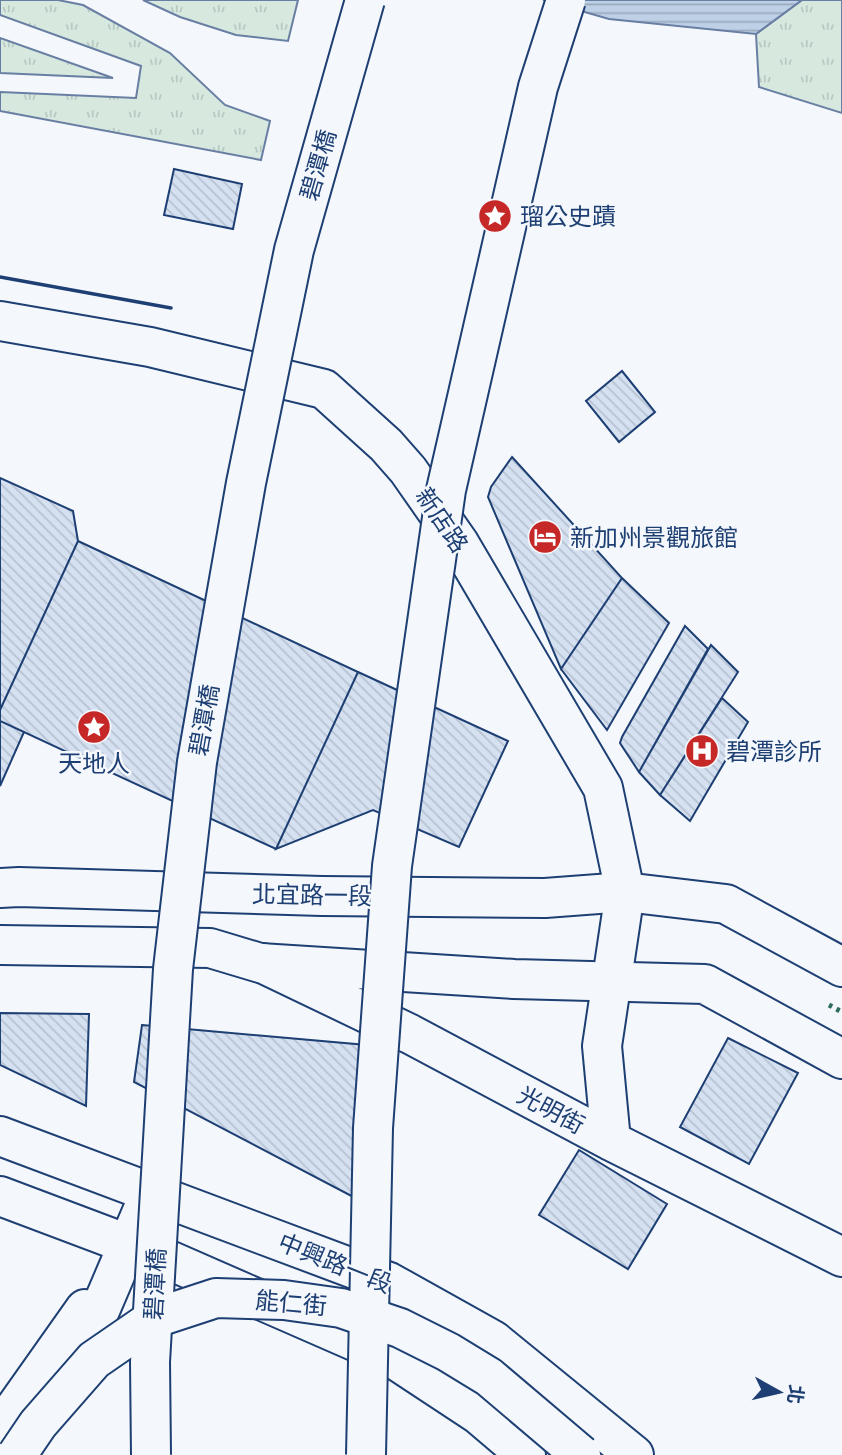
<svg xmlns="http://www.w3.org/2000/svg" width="842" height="1455" viewBox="0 0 842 1455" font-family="Ubuntu,'Noto Sans TC',sans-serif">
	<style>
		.grass { fill: url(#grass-tufts); stroke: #687fa3; stroke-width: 2 }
		.water { fill: url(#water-rules); stroke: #687fa3; stroke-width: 2 }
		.building { fill: url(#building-back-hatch); stroke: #1d3f73; stroke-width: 2 }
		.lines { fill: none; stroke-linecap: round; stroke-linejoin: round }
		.street-casing { stroke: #1d3f73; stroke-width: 42 }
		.secondary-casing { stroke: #1d3f73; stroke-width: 42 }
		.primary-casing { stroke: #1d3f73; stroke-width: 42 }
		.street { stroke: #f4f7fb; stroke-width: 38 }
		.secondary { stroke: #f4f7fb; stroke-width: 38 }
		.primary { stroke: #f4f7fb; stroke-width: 38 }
		.secondary-bridge-casing { stroke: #1d3f73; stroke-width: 42; stroke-linecap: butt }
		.highway-bridge-casing { stroke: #1d3f73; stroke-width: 42; stroke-linecap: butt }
		.secondary-bridge { stroke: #f4f7fb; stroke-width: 38 }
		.highway-bridge { stroke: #f4f7fb; stroke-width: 38 }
		.hedge { stroke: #2c6c60; stroke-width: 5; stroke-dasharray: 3.5 5; stroke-linecap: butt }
		.wall { stroke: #1d3f73; stroke-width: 3.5 }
		.labels { text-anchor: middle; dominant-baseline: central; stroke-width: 5; stroke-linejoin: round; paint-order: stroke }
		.street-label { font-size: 24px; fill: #1d3f73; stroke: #f4f7fb }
		.poi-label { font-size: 24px; fill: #1d3f73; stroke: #f4f7fb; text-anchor: start }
	</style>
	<defs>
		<pattern id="grass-tufts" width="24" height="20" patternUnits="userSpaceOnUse" patternTransform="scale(1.75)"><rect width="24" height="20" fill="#d7e8df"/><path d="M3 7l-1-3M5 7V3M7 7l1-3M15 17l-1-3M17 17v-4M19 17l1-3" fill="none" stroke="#b8c8c3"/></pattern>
		<pattern id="water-rules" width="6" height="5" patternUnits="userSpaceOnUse" patternTransform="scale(1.75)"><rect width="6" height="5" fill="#bed0e5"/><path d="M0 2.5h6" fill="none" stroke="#9aaabe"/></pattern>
		<pattern id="building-back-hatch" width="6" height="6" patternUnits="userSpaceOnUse" patternTransform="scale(1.75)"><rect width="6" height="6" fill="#d5e0f0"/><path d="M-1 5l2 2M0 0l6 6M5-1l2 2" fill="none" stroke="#b6c1d1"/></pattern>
	</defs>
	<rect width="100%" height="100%" fill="#f4f7fb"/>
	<path class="grass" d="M0,0H58L83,5L170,53L225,105L270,121L261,160L0,111V92L136,98L141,66L0,15Z
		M143,0H298L288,41L236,35L180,17Z
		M802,0H842V113L759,87L756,34Z
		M0,38L113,78L0,73Z"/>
	<path class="water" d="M543,0H802L756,34L609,19Z"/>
	<path class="building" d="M174,169L242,184L233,229L164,215Z
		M622,371L655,412L619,442L586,401Z
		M512,457L622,578L561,669L488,497L491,487Z
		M0,478L73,511L78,541L0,710Z
		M78,541L358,672L276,849L0,721V710Z
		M622,578L669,623L607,730L561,669Z
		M685,626L708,649L639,772L620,743L622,737Z
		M711,645L738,672L660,795L639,772Z
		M358,672L508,741L459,847L373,810L276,849Z
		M722,698L748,722L690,821L660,795Z
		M0,721L24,732L0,786Z
		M0,1013L89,1014L86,1106L0,1065Z
		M142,1025L389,1047L384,1213L134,1082Z
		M728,1038L798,1073L749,1164L680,1127Z
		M579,1150L667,1204L628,1269L539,1215Z"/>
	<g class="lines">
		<g class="street-casing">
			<path id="street" d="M0,321L150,347L324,389L386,445L408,470L459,543L603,788L625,892L602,1046L611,1141
				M262,963L410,1034L611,1141L842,1257
				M66,1390L150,1193
				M0,1429L85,1309"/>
		</g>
		<g class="secondary-casing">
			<path id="secondary" d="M0,1136L389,1282L493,1340L634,1455
				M0,1196L162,1257L391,1357L479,1415L526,1455"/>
		</g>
		<g class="primary-casing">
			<path id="primary" d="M0,888L19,887L322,896L545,898L625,892L726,904L842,967
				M0,945L210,948L260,963L514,979L705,984L842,1059"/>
		</g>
		<use href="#street" class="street"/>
		<use href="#secondary" class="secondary"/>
		<use href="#primary" class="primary"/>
		<g class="secondary-bridge-casing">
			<path id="secondary-bridge" d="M17,1455L38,1424L94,1360L155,1318L216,1298L284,1300L341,1308L400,1328L448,1352L489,1377L581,1455"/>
		</g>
		<g class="highway-bridge-casing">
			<path id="highway-bridge" d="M151,1455L150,1362L173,969L197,762L246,483L294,250L365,0
				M366,1455L373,1128L392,866L446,490L538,87L566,0"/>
		</g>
		<use href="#secondary-bridge" class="secondary-bridge"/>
		<use href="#highway-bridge" class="highway-bridge"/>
		<path class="hedge" d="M829,1005L842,1012"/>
		<path class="wall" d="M0,277L171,308"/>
	</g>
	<defs>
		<g id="sight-disc" transform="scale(1.75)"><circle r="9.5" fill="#c62828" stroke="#f4f7fb"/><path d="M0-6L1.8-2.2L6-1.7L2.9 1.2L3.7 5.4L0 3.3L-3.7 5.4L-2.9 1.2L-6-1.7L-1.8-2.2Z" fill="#fff"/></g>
		<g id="hotel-disc" transform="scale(1.75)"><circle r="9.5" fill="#c62828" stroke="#f4f7fb"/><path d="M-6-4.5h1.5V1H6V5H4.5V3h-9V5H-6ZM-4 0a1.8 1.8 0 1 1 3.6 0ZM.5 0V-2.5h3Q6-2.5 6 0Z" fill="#fff"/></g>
		<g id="hospital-disc" transform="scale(1.75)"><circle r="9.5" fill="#c62828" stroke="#f4f7fb"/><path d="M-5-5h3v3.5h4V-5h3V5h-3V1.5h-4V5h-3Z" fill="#fff"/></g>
	</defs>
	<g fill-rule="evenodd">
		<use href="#sight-disc" x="495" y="216"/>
		<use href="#hotel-disc" x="545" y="537"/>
		<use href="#sight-disc" x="94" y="727"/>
		<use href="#hospital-disc" x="702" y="751"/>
	</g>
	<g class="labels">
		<g class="street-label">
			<text transform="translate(318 165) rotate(-74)">碧潭橋</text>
			<text transform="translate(442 520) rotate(56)">新店路</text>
			<text transform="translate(204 720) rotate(-80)">碧潭橋</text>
			<text transform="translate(312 895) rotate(1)">北宜路一段</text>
			<text transform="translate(551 1110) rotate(28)">光明街</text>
			<text transform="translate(335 1263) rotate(22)">中興路一段</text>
			<text transform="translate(155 1284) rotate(-87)">碧潭橋</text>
			<text transform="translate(291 1303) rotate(5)">能仁街</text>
		</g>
		<g class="poi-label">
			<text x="520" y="216">瑠公史蹟</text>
			<text x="570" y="537">新加州景觀旅館</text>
			<text x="726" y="751">碧潭診所</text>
			<text x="94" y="763" text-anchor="middle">天地人</text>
		</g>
	</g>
	<g transform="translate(779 1392) rotate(98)" stroke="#f4f7fb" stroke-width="5" paint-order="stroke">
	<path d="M0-5L12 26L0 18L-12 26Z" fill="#1d3f73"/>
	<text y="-10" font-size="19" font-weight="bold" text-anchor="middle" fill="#1d3f73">北</text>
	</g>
</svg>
